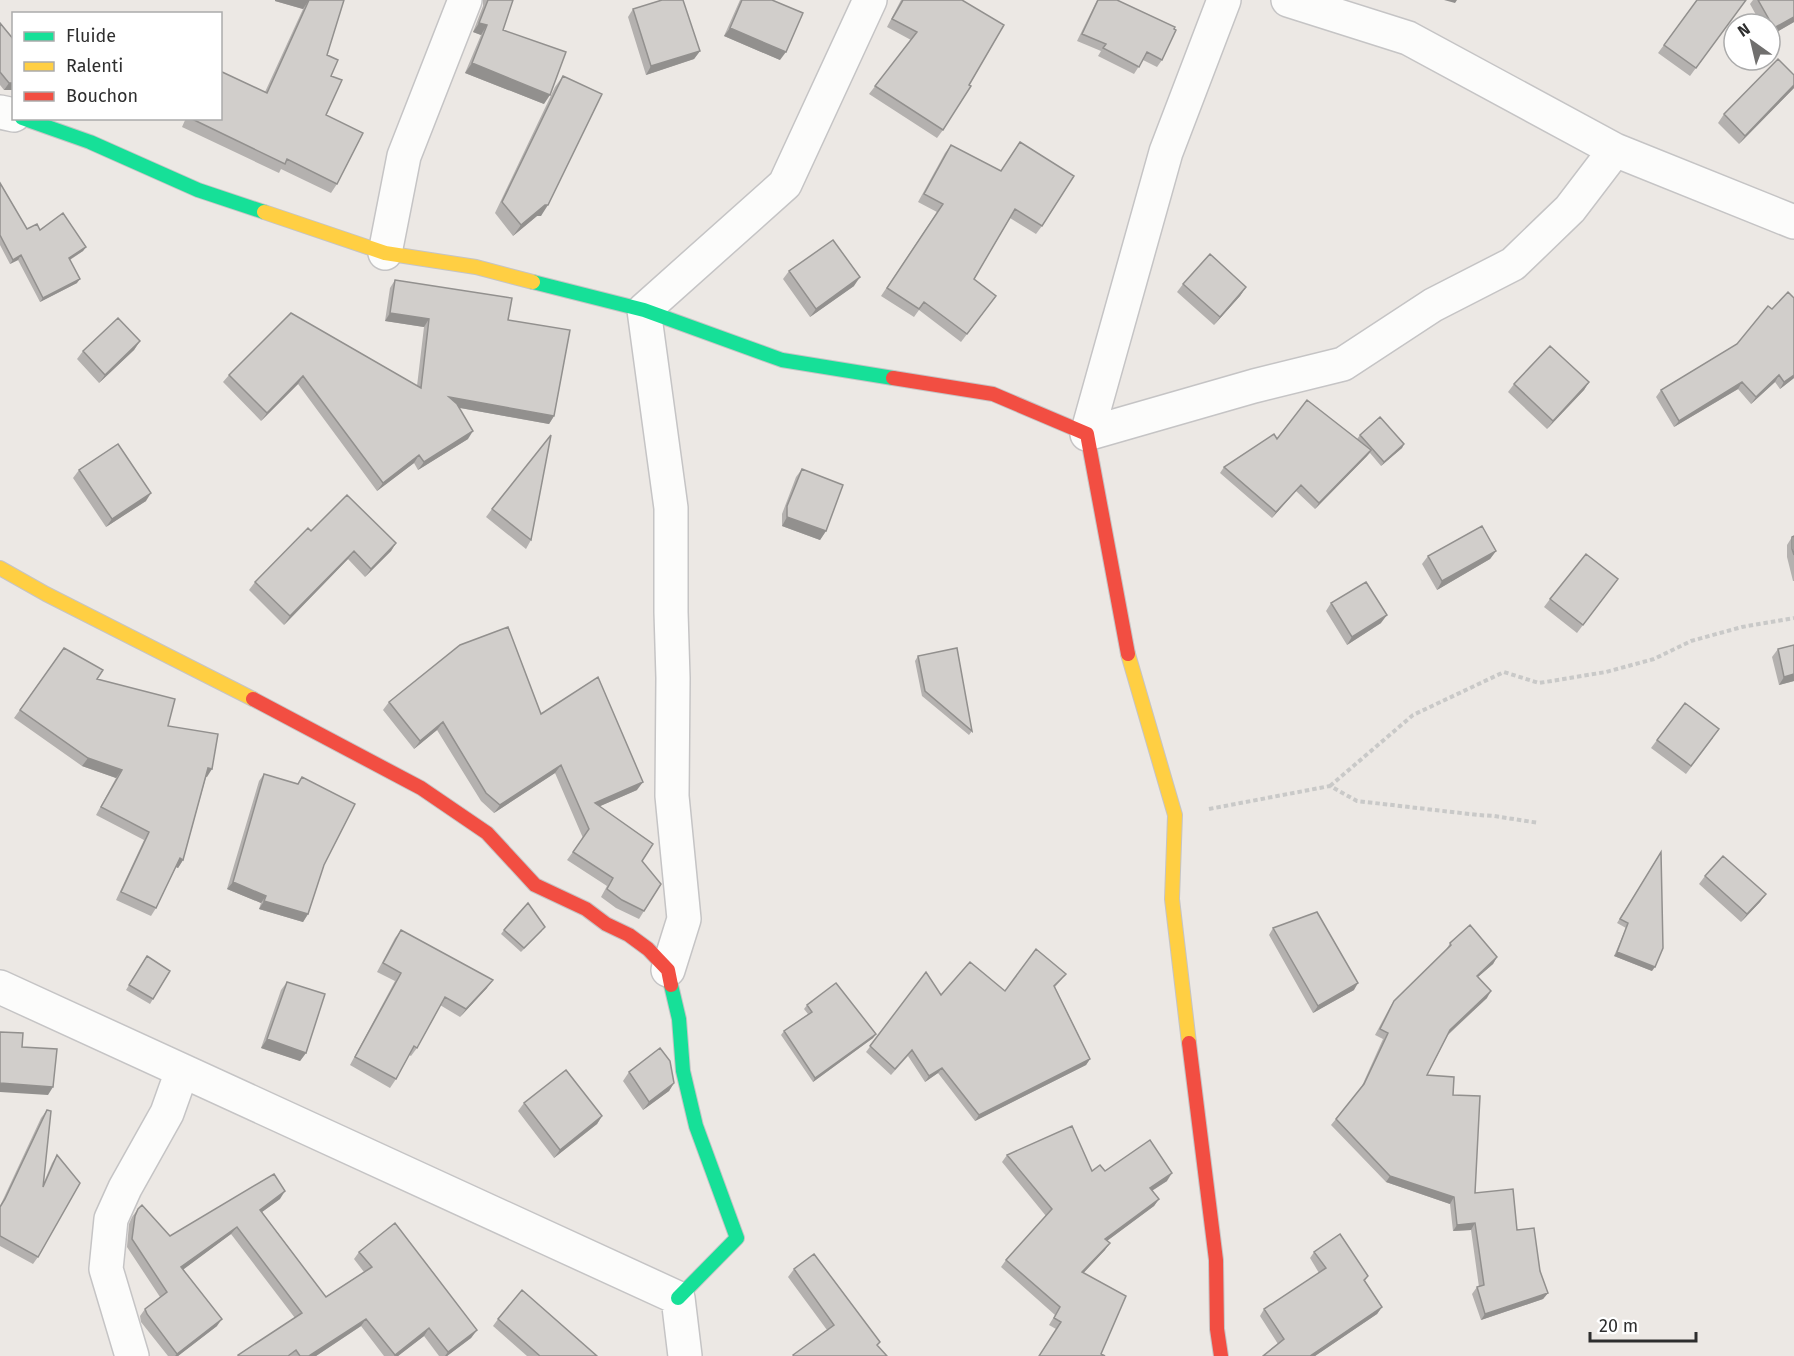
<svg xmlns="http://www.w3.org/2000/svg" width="1794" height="1356" viewBox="0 0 1794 1356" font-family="'Fira Sans',sans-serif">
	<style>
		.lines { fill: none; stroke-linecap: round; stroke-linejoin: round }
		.street-casing { stroke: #c5c4c5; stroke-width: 36 }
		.fast-casing { stroke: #c5c4c5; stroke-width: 16 }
		.slow-casing { stroke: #c5c4c5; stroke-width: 16 }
		.jam-casing { stroke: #c5c4c5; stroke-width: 16 }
		.path { stroke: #c9c9c8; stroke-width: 4; stroke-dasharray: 4.5 3; stroke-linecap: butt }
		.street { stroke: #fcfcfb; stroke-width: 33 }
		.fast { stroke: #16e098; stroke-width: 14 }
		.slow { stroke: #ffcf43; stroke-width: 14 }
		.jam { stroke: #f24e42; stroke-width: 14 }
		.wall { fill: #b4b1af }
		.shaded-wall { fill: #92908e }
		.building { fill: #d1cecb; stroke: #92908e; stroke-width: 1.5 }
	</style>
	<rect width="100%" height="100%" fill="#ece8e4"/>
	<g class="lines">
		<g class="street-casing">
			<path id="street" d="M1288,0L1408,38L1615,150L1794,222
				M0,112L14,115
				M385,253L404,156L465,0
				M1087,434L1254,386L1343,364L1433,305L1513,264L1570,209L1615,150
				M1087,434L1166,152L1224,0
				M668,970L684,919L672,796L673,678L671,612V508L644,310L785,184L870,0
				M0,987L678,1298L685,1356
				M132,1356L106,1269L111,1219L125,1188L167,1113L182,1071"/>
		</g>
		<g class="fast-casing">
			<path id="fast" d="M22,118L90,142L198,190L264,212
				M533,282L644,310L782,360L893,378
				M671,985L679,1019L683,1071L696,1126L737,1238L678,1298"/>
		</g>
		<g class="slow-casing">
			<path id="slow" d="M264,212L385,253L476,267L533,282
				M0,568L46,594L253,699
				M1128,654L1175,815L1172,899L1189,1043"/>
		</g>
		<g class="jam-casing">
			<path id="jam" d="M893,378L993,394L1087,434L1128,654
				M253,699L421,788L487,833L535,885L586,909L606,924L629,935L648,949L668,970L671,985
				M1189,1043L1216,1260L1217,1329L1221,1356"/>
		</g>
		<path class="path" d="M1330,786L1413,715L1504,672L1539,683L1606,672L1654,659L1691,641L1742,627L1794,618
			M1209,809L1330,786L1357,801L1478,815L1494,816L1539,823"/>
		<use href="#street" class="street"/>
		<use href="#fast" class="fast"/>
		<use href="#slow" class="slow"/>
		<use href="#jam" class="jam"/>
	</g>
	<path class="wall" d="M275,0H344L327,55L331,76L326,115L337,184L331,193L281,169L279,173L182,127L186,118H220L265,92L303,9L275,1Z
		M483,0H513L503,30L544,104L465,73L481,35L473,32L483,6Z
		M740,0H772L780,60L724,36Z
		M901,0H962L943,130L937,138L869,94L911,40L887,27Z
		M1097,0H1117L1162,60L1157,67L1143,60L1134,74L1098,56L1101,51L1077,41Z
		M1697,0H1746L1690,76L1658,53Z
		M1753,0H1794V22L1770,36V24H1761L1750,4Z
		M633,9L700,51L694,59L646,75L628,17Z
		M0,23L14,40V90H4L0,85Z
		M1794,75V88L1739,144L1718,123L1724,114Z
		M563,76L541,216H537L513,236L495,213L555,87Z
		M951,145L1042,226L1036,234L1010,218L974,279L996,296L961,342L919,310L914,317L881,296L937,212L918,202L945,153Z
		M0,183L27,229L40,230L86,247L83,251L70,260L77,283L40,302L18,260L10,264L0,245Z
		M789,271L854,286L810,317L783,279Z
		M395,280L508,320L554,416L549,424L460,408L468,439L418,470L414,463L377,491L298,384L261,421L223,382L229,375L291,313L417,386L424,327L385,321L390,288Z
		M1183,284L1246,287L1240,296L1214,325L1177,292Z
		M140,341L134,350L99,383L77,359L83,351Z
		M1737,344L1794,378L1780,389L1775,382L1751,404L1738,389L1674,427L1656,397L1661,390Z
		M1589,382L1584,390L1547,429L1508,392L1514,384Z
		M1360,435L1404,444L1402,448L1381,466L1370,453L1315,509L1296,491L1272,518L1220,473L1224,467L1277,439H1357Z
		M802,469L826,531L820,540L782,526V514L796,477Z
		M79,470L146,501L106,527L73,478Z
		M492,509L531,540L526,549L486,517Z
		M311,531L396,543L391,551L365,577L348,559L284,625L249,590L255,582Z
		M1794,536V581H1793L1787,557V545L1792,537Z
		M1496,551L1490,559L1437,590L1422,564L1428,556Z
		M1618,579L1577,633L1544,607L1550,599Z
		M1331,603L1381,623L1347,645L1326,611Z
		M1794,645V681L1779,685L1772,657L1778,649Z
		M64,648L97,679L168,726L207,777H206L183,860L178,868L176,867L156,908L151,916L116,900L144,840L96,815L116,778L82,766L14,718Z
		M918,656L972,731L969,735L922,696L915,661Z
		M389,702L541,714L637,790L600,806L642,861L644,911L639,919L616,908L601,897L607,886L567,860L583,838L555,773L494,813L481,801L437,730L414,749L383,710Z
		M1713,738L1686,774L1651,748L1657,740Z
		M264,774L297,784L302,777L324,865L308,914L303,922L259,909L261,903L227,889L259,781Z
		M1658,857L1652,971L1614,956L1626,928L1617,923Z
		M1705,876L1766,894L1760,902L1741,922L1699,884Z
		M1273,928L1354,990L1313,1013L1269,935Z
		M401,930L487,988L460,1017L440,1005L417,1048L411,1056L409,1055L396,1079L390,1088L350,1065L395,981L377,972L395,938Z
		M504,930L542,931L521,952L501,934Z
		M1450,943L1497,957L1493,964L1478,977L1487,998L1448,1035L1427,1075L1453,1095L1475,1193L1517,1230L1540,1271L1548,1293L1543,1299L1481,1320L1472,1294L1477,1287H1479L1471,1230L1453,1231L1450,1204L1386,1182L1331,1125L1361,1088L1383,1039L1375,1035L1390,1007L1394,1001L1446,950Z
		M147,956L153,999L150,1004L126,990Z
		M926,972L941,995L1005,991L1062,979L1055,987L1090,1059L1086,1065L975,1121L938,1073L925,1082L908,1056L891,1075L866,1052Z
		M287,982L306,1053L300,1061L261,1048L281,990Z
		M807,1005L876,1034L873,1038L813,1082L781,1035L784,1031L808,1014L804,1009Z
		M629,1072L674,1083L669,1091L643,1110L623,1081Z
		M524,1103L602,1116L597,1124L554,1158L518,1111Z
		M47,1110L44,1182L52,1163L57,1155L38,1257L33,1264L0,1246V1206L41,1118Z
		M1007,1155L1092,1171L1167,1181L1152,1191L1159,1199L1154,1206L1107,1241L1105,1250L1083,1273L1126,1296L1056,1329L1049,1325L1055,1315L1001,1267L1006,1260L1046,1216L1002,1162Z
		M280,1199L262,1212L326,1297L364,1272L354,1259L359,1252L477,1330L471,1338L447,1356H439L424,1336L398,1356H384L361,1326L316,1356H237L295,1318L231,1234L183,1269L217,1326L178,1356H168L141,1322L140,1316L145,1309L160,1297L127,1247L129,1224L132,1217L138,1209L170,1236Z
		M1314,1252L1368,1276L1365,1281L1382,1307L1377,1314L1315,1356H1263L1278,1344L1260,1316L1264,1309L1319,1273L1310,1258Z
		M794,1269L878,1346L887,1356H793L827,1330L788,1277Z
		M498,1319L597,1356H527L493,1326Z"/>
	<path class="shaded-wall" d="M275,0H309L303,9L275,1Z
		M1444,0H1457L1455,3Z
		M1794,17V22L1770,36L1774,28Z
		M479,23L487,25L481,35L473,32Z
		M730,28L786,52L780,60L724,36Z
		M700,51L694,59L646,75L651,66Z
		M472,63L550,95L544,104L465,73Z
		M9,83H14V90H4Z
		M1794,85V88L1739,144L1745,136Z
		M545,205H548L541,216H537L513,236L521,225Z
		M86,247L83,251L66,262L69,258Z
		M21,255L18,260L10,264L13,260Z
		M860,277L854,286L810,317L816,309Z
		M80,279L77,283L40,302L43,298Z
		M1246,287L1240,296L1214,325L1220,317Z
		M390,313L429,319L424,327L385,321Z
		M140,341L134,350L99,383L105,375Z
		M1779,375L1775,382L1751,404L1756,397Z
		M1794,375V378L1780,389L1784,382Z
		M303,376L298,384L261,421L267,413Z
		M1589,382L1584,390L1547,429L1553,421Z
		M1742,382L1738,389L1674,427L1679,421Z
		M449,397L554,416L549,424L444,405Z
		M473,431L468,439L418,470L424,462Z
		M1404,444L1402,448L1381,466L1384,462Z
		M1371,450L1367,456L1315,509L1319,503Z
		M419,455L414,463L377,491L383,483Z
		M1301,485L1296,491L1272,518L1276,512Z
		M151,493L146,501L106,527L112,519Z
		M787,517L826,531L820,540L782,526Z
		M396,543L391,551L365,577L371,569Z
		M354,551L348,559L284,625L290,616Z
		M1496,551L1490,559L1437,590L1442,581Z
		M1387,615L1381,623L1347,645L1352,637Z
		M1794,674V681L1779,685L1784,677Z
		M443,722L437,730L414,749L420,741Z
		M88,758L122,770L116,778L82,766Z
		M561,765L555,773L494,813L500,805Z
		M208,768L212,769L207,777L202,776Z
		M643,782L637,790L589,811L595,803Z
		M180,858L183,860L178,868L174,866Z
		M233,882L266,896L261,903L227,889Z
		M1766,894L1760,902L1741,922L1747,914Z
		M264,901L308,914L303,922L259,909Z
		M1617,952L1655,967L1652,971L1614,956Z
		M1497,957L1493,964L1472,982L1477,976Z
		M493,980L487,988L460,1017L466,1009Z
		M1358,983L1354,990L1313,1013L1318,1006Z
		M1491,991L1487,998L1445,1037L1450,1030Z
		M876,1034L873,1038L813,1082L815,1078Z
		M267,1039L306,1053L300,1061L261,1048Z
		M1090,1059L1086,1065L975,1121L979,1115Z
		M942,1068L938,1073L925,1082L929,1076Z
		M0,1083L53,1087L48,1095L0,1092Z
		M674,1083L669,1091L643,1110L649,1102Z
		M602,1116L597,1124L554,1158L560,1150Z
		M1172,1173L1167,1181L1145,1195L1150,1188Z
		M1390,1176L1454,1197L1450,1204L1386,1182Z
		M285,1191L280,1199L255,1217L260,1210Z
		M1159,1199L1154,1206L1100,1246L1105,1239Z
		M1475,1223L1471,1230L1453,1231L1457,1225Z
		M237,1227L231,1234L176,1275L181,1267Z
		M1110,1243L1105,1250L1077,1280L1082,1272Z
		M1548,1293L1543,1299L1481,1320L1485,1314Z
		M1382,1307L1377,1314L1315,1356H1310Z
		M222,1319L217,1326L178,1356H175L177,1354Z
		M366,1319L361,1326L316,1356H309Z
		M429,1328L424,1336L398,1356H394Z
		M477,1330L471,1338L447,1356H445L448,1352Z"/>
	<path class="building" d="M309,0H344L327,55L338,60L331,76L342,80L326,115L363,133L337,184L287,159L285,164L190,118H220V71L267,93Z
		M488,0H513L503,30L566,52L550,95L472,63L487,25L479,23Z
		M662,0H683L700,51L651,66L633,9Z
		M742,0H772L803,13L786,52L730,28Z
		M903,0H962L1004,25L969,85L971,86L943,130L875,86L917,32L892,19Z
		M1098,0H1117L1175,27L1174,29L1176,30L1162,60L1147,52L1139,67L1103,48L1106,44L1082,34Z
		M1697,0H1746L1696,68L1664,45Z
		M1758,0H1794V17L1774,28Z
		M0,23L14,40V83H9L0,72Z
		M1778,59L1794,75V85L1745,136L1724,114Z
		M563,76L602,94L548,205H545L521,225L502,202Z
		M1020,142L1074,176L1042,226L1015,209L974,279L996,296L967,334L924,302L919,309L887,288L943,204L924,194L951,145L1001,171Z
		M0,183L27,229L37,224L40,230L63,213L86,247L69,258L80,279L43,298L21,255L13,260L0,235Z
		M833,240L860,277L816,309L789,271Z
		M1210,254L1246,287L1220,317L1183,284Z
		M395,280L512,298L508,320L570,330L554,416L449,397L457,404L473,431L424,462L419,455L383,483L303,376L267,413L229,375L291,313L421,388L429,319L390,313Z
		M1788,292L1794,298V375L1784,382L1779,375L1756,397L1742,382L1679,421L1661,390L1737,344L1768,306L1772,309Z
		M118,318L140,341L105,375L83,351Z
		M1550,346L1589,382L1553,421L1514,384Z
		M1307,400L1371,450L1319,503L1301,485L1276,512L1224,467L1274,434L1277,439Z
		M1380,417L1404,444L1384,462L1360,435Z
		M551,435L531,540L492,509Z
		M118,444L151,493L112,519L79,470Z
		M802,469L843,485L826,531L787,517V506Z
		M347,495L396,543L371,569L354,551L290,616L255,582L308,528L311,531Z
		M1482,526L1496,551L1442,581L1428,556Z
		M1794,536V555L1792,549V537Z
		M1586,554L1618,579L1583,625L1550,599Z
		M1366,582L1387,615L1352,637L1331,603Z
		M508,627L541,714L598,677L643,782L595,803L653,844L642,861L661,884L644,911L622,900L607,889L613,878L573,852L589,829L561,765L500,805L486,793L443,722L420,741L389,702L460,645Z
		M1794,645V674L1784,677L1778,649Z
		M64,648L103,670L97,679L175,699L168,726L218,734L212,769L208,768L183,860L180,858L156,908L121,892L149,832L101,807L122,770L88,758L20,710Z
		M957,648L972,731L925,691L918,656Z
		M1685,703L1719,729L1691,766L1657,740Z
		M264,774L298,784L302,777L355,804L324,865L308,914L264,901L266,896L233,882Z
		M1661,852L1663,948L1655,967L1617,952L1628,923L1620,919Z
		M1723,856L1766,894L1747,914L1705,876Z
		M528,903L545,927L524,948L504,930Z
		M1317,912L1358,983L1318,1006L1273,928Z
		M1470,925L1497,957L1477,976L1491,991L1450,1030L1427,1075L1454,1077L1453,1095L1480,1096L1475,1193L1513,1189L1517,1230L1534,1228L1540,1271L1548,1293L1485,1314L1477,1287L1484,1285L1475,1223L1457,1225L1454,1197L1390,1176L1336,1119L1364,1084L1388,1033L1380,1029L1394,1001L1451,945L1450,943Z
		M401,930L493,980L466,1009L445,997L417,1048L414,1046L396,1079L355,1057L401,973L383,963Z
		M1036,949L1066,974L1054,986L1090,1059L979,1115L942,1068L929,1076L912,1050L895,1069L870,1046L926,972L941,995L970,962L1005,991Z
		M147,956L170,971L153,999L129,985Z
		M287,982L325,994L306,1053L267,1039Z
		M836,983L876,1034L815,1078L784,1031L812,1012L807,1005Z
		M0,1032L23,1033L22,1047L57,1049L53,1087L0,1083Z
		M660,1048L670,1061L674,1083L649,1102L629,1072Z
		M566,1070L602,1116L560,1150L524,1103Z
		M47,1110L51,1111L43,1187L57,1155L80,1183L38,1257L0,1236V1207L5,1199Z
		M1072,1126L1092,1171L1100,1165L1105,1171L1150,1140L1172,1173L1150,1188L1159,1199L1105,1239L1110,1243L1082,1272L1126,1296L1101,1354L1105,1356H1039L1061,1322L1054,1318L1060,1307L1006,1260L1052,1209L1007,1155Z
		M274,1174L285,1191L260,1210L326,1297L372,1267L359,1252L395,1223L477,1330L448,1352L429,1328L395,1355L366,1319L309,1356H300L296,1350L288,1356H239L238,1355L302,1313L237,1227L181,1267L222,1319L177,1354L147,1314L145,1309L167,1292L132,1239L135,1216L138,1209L142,1205L170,1236Z
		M1340,1234L1368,1276L1364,1280L1382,1307L1310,1356H1263L1284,1339L1264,1309L1326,1268L1314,1252Z
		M814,1254L880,1342L877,1345L887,1356H794L793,1355L834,1325L794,1269Z
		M522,1290L597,1356H540L498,1319Z"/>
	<rect x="12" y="12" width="210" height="108" fill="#ffffff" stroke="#ababab" stroke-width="1.5"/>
	<rect x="24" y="32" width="30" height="9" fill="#16e098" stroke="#ababab" stroke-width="1.5"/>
	<text x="66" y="42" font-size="18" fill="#2e2e2e">Fluide</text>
	<rect x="24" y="62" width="30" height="9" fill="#ffcf43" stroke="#ababab" stroke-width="1.5"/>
	<text x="66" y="72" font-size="18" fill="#2e2e2e">Ralenti</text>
	<rect x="24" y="92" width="30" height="9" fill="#f24e42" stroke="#ababab" stroke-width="1.5"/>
	<text x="66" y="102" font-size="18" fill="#2e2e2e">Bouchon</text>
	<g transform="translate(1752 42) rotate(326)"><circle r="28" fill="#ffffff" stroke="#ababab" stroke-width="1.5"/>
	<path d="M0-4.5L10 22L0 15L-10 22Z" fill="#706f6e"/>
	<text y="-9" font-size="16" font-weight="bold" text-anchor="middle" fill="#2e2e2e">N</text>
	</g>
	<path d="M1590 1332v9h106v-9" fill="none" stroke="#2e2e2e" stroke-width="3"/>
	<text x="1599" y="1332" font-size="18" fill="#2e2e2e" stroke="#ffffff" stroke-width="4.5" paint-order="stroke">20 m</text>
</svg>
